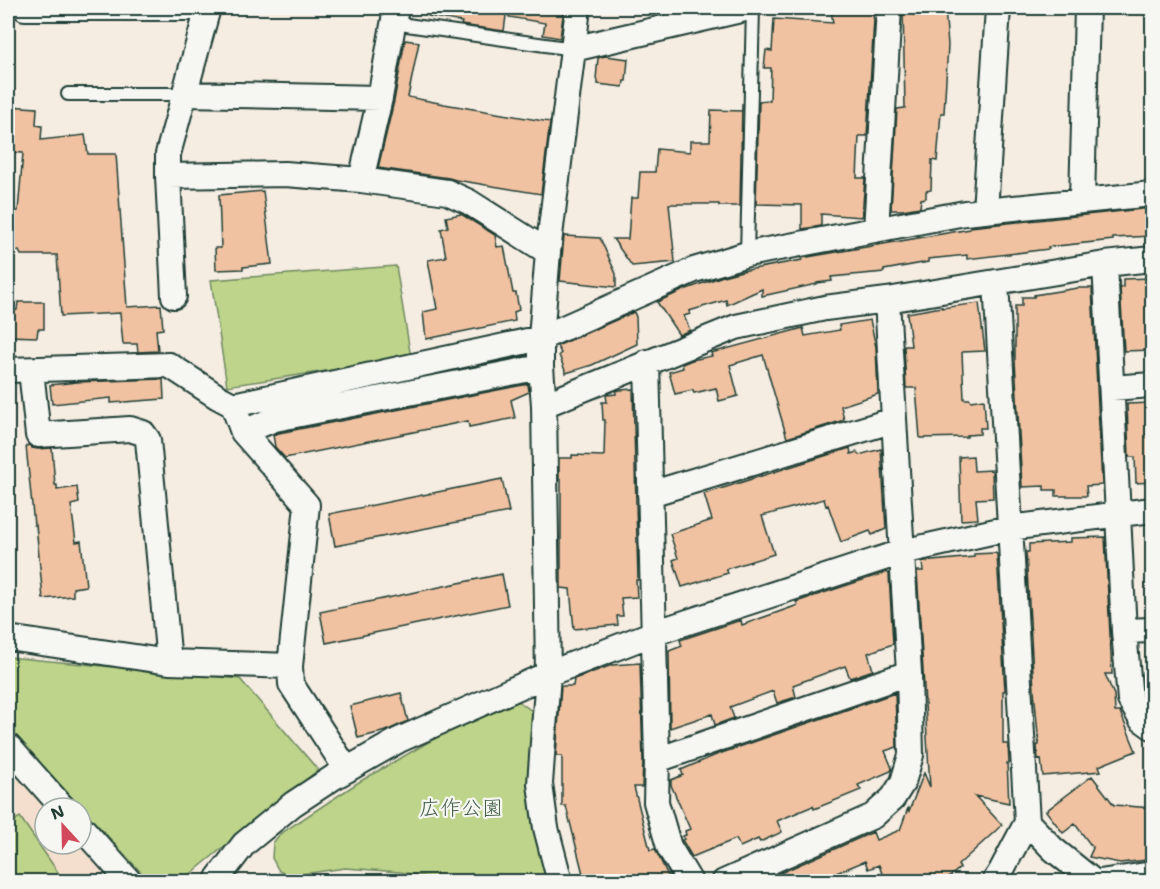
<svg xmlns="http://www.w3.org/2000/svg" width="1160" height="889" viewBox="0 0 1160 889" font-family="'Shantell Sans','Klee One',sans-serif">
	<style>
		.built { fill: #f4dfce }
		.green { fill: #bdd48a; stroke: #6e885f; stroke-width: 1.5 }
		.building { fill: #f1c2a1; stroke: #1f3d34; stroke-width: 1.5 }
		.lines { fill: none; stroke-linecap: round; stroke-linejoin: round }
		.lane-casing { stroke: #1f3d34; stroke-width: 16 }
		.street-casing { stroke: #1f3d34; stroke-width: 28 }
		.lane { stroke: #f6f6f2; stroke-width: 12 }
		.street { stroke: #f6f6f2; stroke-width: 24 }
		.labels { text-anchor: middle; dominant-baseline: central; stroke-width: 4.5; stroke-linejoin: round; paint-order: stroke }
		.park-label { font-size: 21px; fill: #3f5b45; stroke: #f6f6f2 }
	</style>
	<rect width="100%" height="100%" fill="#f5ece2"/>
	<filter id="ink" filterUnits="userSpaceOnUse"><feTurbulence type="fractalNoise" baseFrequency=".0167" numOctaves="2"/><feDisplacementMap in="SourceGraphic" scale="12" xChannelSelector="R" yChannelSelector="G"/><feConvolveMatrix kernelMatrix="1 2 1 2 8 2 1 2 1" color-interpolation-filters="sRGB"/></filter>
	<g filter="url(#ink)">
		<path class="built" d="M8,764L46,808H45V844H78L111,881H8Z"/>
		<path class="green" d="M396,266L411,358L227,386L211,280Z
			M8,657L240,679L318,770L182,881H149L8,728Z
			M518,701L532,711L533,794L550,881H448L400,872L345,868L289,876L279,871L272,858L273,843L280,834L359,782L439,736Z
			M20,817L64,881H8V825Z"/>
		<path class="building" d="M429,8H507L504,31L461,25L462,22L428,16Z
			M510,8H564L560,38L543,35L545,23L509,17Z
			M845,8H871L874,20L867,136H859L857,178H865L862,217L821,214V226L802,229V205L756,204L759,101L770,100L771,68H764L766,50L772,51L774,19L833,23L831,10Z
			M903,8H945L948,45L944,113H941L937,161L932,160L931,190L926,191V198L921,199L920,207L902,210H891L897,109L905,108Z
			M405,40L419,42L408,97L444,104L550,122L541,194L456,180L449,178L378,168L394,101Z
			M605,56L628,59L626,81H624L623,87L598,84V80L596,79L598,58Z
			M742,103L740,206H719V204H669L675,262L632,266L613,239H628L631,198H638L640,172H655L657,149L690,152V141H710L711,110L742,111Z
			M8,106L37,108L36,125L42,126L41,140L85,135L88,154H116L127,307L161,305L163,329L156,330L158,351L138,352L137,344H123L120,313L61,316L57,255H21L19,251H9L8,211H18L23,153L8,152Z
			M263,191L272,264L243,267V269L216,270L215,248H221L219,195Z
			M1152,208V236L1113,238V240L1048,247L1049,249L967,259V255L928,259V262L884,270V272L831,277L832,281L817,283V284L762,296V289L727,305L726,300L689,311L690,314L684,316L690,330L679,335L657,302L684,290L723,276L742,271L802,260V258L970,229V227Z
			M461,214L495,235L497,247L504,246L513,293H516L519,310L514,312L515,321L426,339L423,312L437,309L428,260L446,257L441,229L448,227L446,217Z
			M564,236L600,238L616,274V287L560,281Z
			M1152,278V350L1124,351L1120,287H1123V279Z
			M1078,288H1092L1102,485L1086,486L1087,496H1056V490H1044V486L1022,487L1015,360V306H1022V297H1034V295Z
			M18,302H44V329H38L37,337L8,336V310H17Z
			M979,303L985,351L962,352L964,399H970L971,401L984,399L986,428H980V434L967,435V437L920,438L916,388H906L904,346H911L907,313L942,307V308Z
			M634,312L636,317L637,344L592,365L566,373L559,355L561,353L557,346Z
			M870,320L876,347L878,394L841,406L844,420L787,438L763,355L730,365L738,396L719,401L716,388L694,393L693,390L675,394L669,372L683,368L682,364L692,360L712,356L711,353L803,328L805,336L840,330L839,325Z
			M163,379L164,399L111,403V398L52,404L50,385L77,382Z
			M528,384L529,392L511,400L515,418L469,427L468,421L285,458L275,447L273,435L279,433Z
			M633,389L638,580H636L637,597L621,598L623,616H617L618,625L574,629L570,589L561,588V479H559V458H572V455L604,456L605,420H603L602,402H607L606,395L616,394V391L620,390Z
			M1152,403V482L1136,483L1135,457H1129L1127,404Z
			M29,445L32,448L38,449L52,448L55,485H57V490L77,487L79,503L71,505L76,542L81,541L86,586L73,588V596L43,599L36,525H34L26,446Z
			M850,448L851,454L857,452L859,455L881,449L886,529L872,535L870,531L841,542L828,505L826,506L824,499L762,516L774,554L726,569L728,573L682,587L673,560L678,558L670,534L712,520L704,494Z
			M973,456L974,471L992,470L993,498L976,499L978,519L961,520L959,457Z
			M502,479L509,512L335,546L329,514Z
			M1105,537L1112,674H1105L1114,695L1115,712H1120L1136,751L1099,766L1101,771L1043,776L1041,759L1038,760L1037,745H1039L1034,690L1026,552H1029V544L1071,542V538Z
			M995,553L997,554L1005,691H1003V744H1008L1009,763H1007L1009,803L975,796L1002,825L958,865L960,868L943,882H885L879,865L868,869L865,861L815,882H760L873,832L876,840L900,830L908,808L909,811L924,773L930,787L917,571H923L922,562L974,557V554Z
			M887,572L889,574L893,644L868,653L873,670L850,678L845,666L793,685L796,697L777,703L773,691L730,707L734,718L715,725L712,714L670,728L669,651L682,646L680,640L741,620L742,625L798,605L796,602Z
			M502,574L508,605L326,643L320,612Z
			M640,663L643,760L642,787H634L650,850L655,849L671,882H585L566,806H562V756H556L561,686H573L574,679L612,665Z
			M401,693L408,721L386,731L358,738L350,706Z
			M895,693L897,747L885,751L892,768L891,771L858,785L861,790L814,809L813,806L777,821L782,832L760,842L758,839L740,847L736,839L692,857L682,840L684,839L683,836L686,835L685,831L690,829L671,785V780L683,775L681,770L716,755Z
			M1092,776L1114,805L1152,808V838H1150L1147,860L1120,863L1089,857L1093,848L1075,824L1063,833L1046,811Z"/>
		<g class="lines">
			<g class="lane-casing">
				<path id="lane" d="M393,23L573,49
					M68,94H184
					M747,254L753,8"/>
			</g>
			<g class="street-casing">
				<path id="street" d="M25,8H207
					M208,8L168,154V176L285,174L361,180L447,192L469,202L548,252
					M573,49L749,8
					M184,94L380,98
					M168,176L174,296
					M361,180L380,98L396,8
					M1082,200L1087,8
					M985,211L998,8
					M876,230L889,8
					M1105,264L1124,631L1130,700L1141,719L1152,727
					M647,362L657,760L656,802L669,847L690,882
					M8,370L169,365L218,397L233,405L243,432L307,505L290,666L291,684L347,770
					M31,370L38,435L130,429L143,433L148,440L169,662
					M1112,388L1152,385
					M233,405L541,338L694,270L747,254L965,213L1152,194
					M544,405L736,327L825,308L887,300L1105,264L1152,259
					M243,432L275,419L541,367
					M650,494L894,420
					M1124,631L1152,630
					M8,638L169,662L290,666
					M8,746L63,808
					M657,760L909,673
					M1027,822L1053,849L1094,882
					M81,827L130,882
					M218,882V878L244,844L293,804L334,777L399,740L548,674L654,633L902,552L1009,528L1152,510
					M560,882L546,828L540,784L548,674L544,405L541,367V338L548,252L578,8
					M724,882L873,816L893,798L903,782L911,755L909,673L887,300
					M994,882L1000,873L1027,822L996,282
					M1100,882L1152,874"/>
			</g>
			<use href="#lane" class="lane"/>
			<use href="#street" class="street"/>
		</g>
	</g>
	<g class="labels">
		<g class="park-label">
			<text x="461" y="808">広作公園</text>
		</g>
	</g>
	<rect width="1160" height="889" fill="none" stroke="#f6f6f2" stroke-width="30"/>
	<rect x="15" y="15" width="1130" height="859" fill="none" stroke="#1f3d34" stroke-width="2" filter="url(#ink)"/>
	<g transform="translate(63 826) rotate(338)"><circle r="28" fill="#f6f6f2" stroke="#a0aca6" stroke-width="1.5"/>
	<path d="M0-4.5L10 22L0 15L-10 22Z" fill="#d1495b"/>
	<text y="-9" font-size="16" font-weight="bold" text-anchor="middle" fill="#1f3d34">N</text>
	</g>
</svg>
